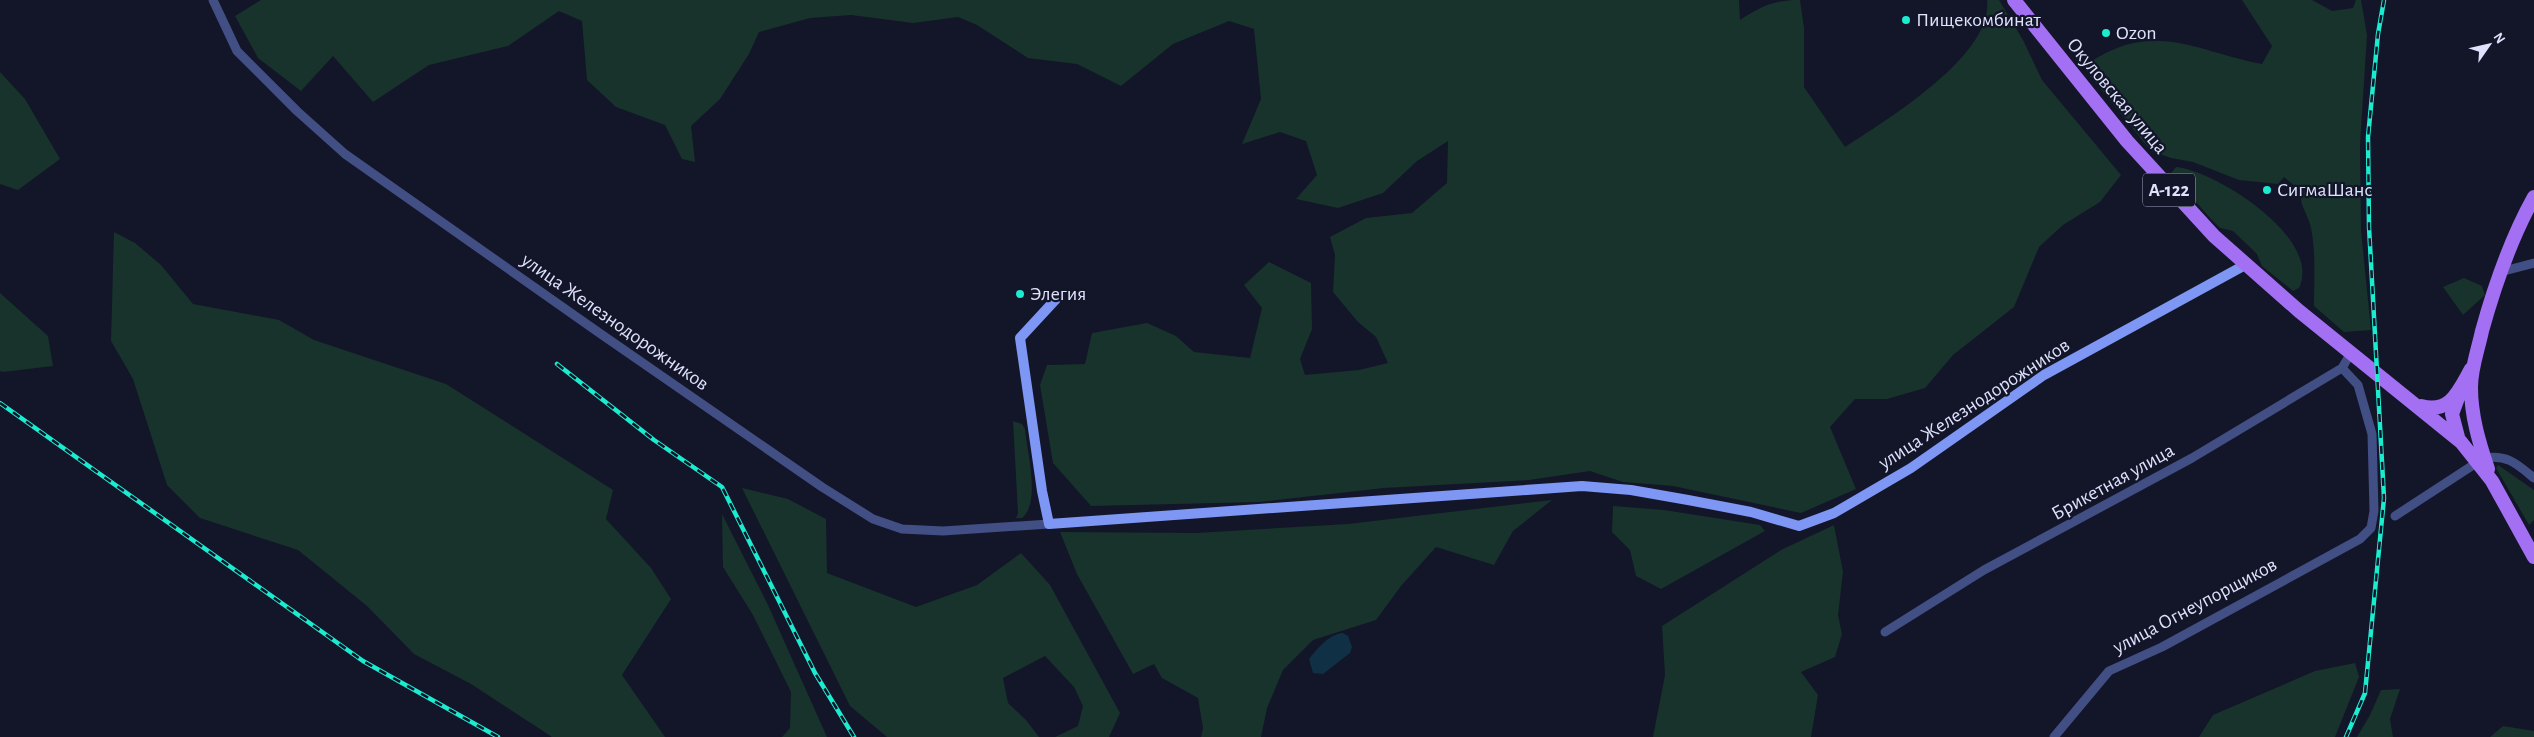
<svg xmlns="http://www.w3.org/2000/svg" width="2534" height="737" viewBox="0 0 2534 737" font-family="'Alegreya Sans',sans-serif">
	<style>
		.green { fill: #17332b }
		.water { fill: #103046 }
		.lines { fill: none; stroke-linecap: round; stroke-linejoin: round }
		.street { stroke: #424f84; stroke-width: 9 }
		.secondary { stroke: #7e96f4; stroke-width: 10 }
		.primary { stroke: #a36ff3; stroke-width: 14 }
		.rail-casing { stroke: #1becd0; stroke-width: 4.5 }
		.rail { stroke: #131529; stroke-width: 2.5; stroke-dasharray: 8; stroke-linecap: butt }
		.poi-dot { fill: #1becd0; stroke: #131529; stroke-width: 2 }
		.labels { text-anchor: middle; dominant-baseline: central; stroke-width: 4.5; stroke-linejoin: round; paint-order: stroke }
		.shield { fill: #131529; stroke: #a1a4bd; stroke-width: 1 }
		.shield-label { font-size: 19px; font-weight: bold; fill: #dee2fc }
		.poi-label { font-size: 20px; fill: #dee2fc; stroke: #131529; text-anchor: start }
		.street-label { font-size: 20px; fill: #dee2fc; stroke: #131529 }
	</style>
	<rect width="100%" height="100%" fill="#131529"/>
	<path class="green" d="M261,0H1739L1740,20C1762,6 1774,0 1800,0L1804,28V87L1845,147C1886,120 1994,55 1987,0H1999L2023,40L2042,80L2121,175L2100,202L2063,225L2039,247L2014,307L1953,355L1925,388L1887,399H1855L1830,427L1856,489L1801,513L1673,486L1623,482L1590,471L1529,480L1384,488L1259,502L1091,506L1053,463L1040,385L1047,365L1085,364L1092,333L1147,323L1176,336L1194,352L1250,358L1262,308L1244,285L1269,262L1311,283L1312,329L1300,359L1305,375L1359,370L1388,363L1376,337L1358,322L1333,292L1335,255L1330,237L1366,218L1412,213L1447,183L1448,141L1417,161L1383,193L1338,208L1296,199L1317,175L1306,141L1280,132L1242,144L1261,99L1254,29L1229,21L1173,44L1121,86L1077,64L1028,58L977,25L958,17L913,23L851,15L810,18L759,32L749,54L720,99L691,126L695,162L682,159L665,125L616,107L587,80L582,21L559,11L508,46L429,65L373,102L333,56L301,91L258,58L235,16Z
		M2242,0H2312L2332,11L2353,8L2356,0H2361L2367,35L2360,145L2361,231L2371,330L2344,332L2314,306C2314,281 2316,253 2311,228C2308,214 2299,206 2301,191L2284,177L2278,184L2239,180L2193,162L2171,158L2151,151L2087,72V64C2155,19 2193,51 2262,64L2272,46Z
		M0,72L25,99L60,159L18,190L0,184Z
		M2176,167C2217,171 2323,239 2299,288L2293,291L2262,266L2257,254L2233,231L2220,228L2211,219L2173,176L2171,173Z
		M114,232L135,243L161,265L193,304L279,320L314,340L446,384L613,490L606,519L651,568L671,599L622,675L665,737H552L471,684L414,654L367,606L298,550L200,518L167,485L133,379L111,341Z
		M2464,278L2482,286L2485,295L2463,315L2443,287Z
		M0,293L48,336L53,366L3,372L0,371Z
		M1013,421L1022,424L1025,429C1027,452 1041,503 1022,518H1016L1018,513Z
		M2498,465L2534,490V520L2529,525L2496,468Z
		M742,488L788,499L826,519L827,573L916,607L977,585L1021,553L1050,585L1120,713L1109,737H1055L1078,726L1083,706L1074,687L1045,656L1003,678L1008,703L1026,720L1039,737H887L850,706Z
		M1552,500L1513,531L1494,565L1436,547L1401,586L1376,620L1313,640L1283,670L1267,708L1261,737H1201L1203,728L1198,698L1162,678L1154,664L1133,674L1077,574L1060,532L1196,533L1348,524Z
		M1613,506L1664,510L1760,525L1765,531L1661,589L1636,576L1630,550L1612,532Z
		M722,514L768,605L827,737H782L790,728L791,692L753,615L723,567Z
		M1834,525L1843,572L1838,615L1842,634L1835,657L1801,672L1818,695L1811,737H1653L1665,675L1662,626L1781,550Z
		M2355,663L2359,677L2335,737H2199L2213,715L2315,671Z
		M2400,689L2390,719L2393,737H2357L2370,715L2381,690Z
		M2503,726L2534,731V737H2490Z"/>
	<path class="water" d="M1343,633L1348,636L1352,647L1350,653L1323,674L1313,673L1309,659C1317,649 1329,634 1343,633Z"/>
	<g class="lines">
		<path class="street" d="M213,0L237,51L297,111L345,154L598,332L822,487L873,519L902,529L943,531L1049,524
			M2500,272L2534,263
			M2395,516L2484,458C2507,454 2517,464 2534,478
			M1885,632L1984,570L2192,458L2342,368L2351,353
			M2054,737L2109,671L2162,647L2360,539L2371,528L2374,511L2372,434L2358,385L2342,368"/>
		<path class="secondary" d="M1057,298L1020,338L1042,491L1049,524L1582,486L1631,490L1688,500L1751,512L1799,526L1834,513L1911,468L2044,375L2245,265"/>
		<path class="primary" d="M2014,0L2127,141L2214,236L2299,311L2461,442L2492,481L2534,557
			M2421,406C2450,414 2458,392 2471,369
			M2458,437L2452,414L2459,395
			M2488,469C2479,442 2471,416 2471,387C2471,368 2478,350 2482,331C2495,284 2510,240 2534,197"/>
		<g class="rail-casing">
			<path id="rail" d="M557,364L654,440L722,487L815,673L854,737
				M0,403L363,661L498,737
				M2346,737L2365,693L2384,498L2369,227L2368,137L2378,34L2384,0"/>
		</g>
		<use href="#rail" class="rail"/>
	</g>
	<g class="poi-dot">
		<circle cx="1906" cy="20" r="5"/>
		<circle cx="2106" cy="33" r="5"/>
		<circle cx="2267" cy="190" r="5"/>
		<circle cx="1020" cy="294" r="5"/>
	</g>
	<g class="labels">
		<rect class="shield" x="2143" y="173.5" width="52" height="33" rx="4"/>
		<g class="shield-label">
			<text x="2169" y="190">А-122</text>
		</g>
		<g class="poi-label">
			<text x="1916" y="20">Пищекомбинат</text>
			<text x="2116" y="33">Ozon</text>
			<text x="2277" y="190">СигмаШанс</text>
			<text x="1030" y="294">Элегия</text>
		</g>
		<g class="street-label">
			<text transform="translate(2117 96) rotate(50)">Окуловская улица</text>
			<text transform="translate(615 322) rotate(35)">улица Железнодорожников</text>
			<text transform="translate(1974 404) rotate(-33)">улица Железнодорожников</text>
			<text transform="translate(2113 482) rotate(-29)">Брикетная улица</text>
			<text transform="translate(2195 606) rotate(-28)">улица Огнеупорщиков</text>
		</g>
	</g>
	<g transform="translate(2489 45) rotate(56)" stroke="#131529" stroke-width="4" paint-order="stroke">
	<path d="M0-4L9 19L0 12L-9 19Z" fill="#dee2fc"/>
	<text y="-8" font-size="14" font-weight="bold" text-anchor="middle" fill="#dee2fc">N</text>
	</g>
</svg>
